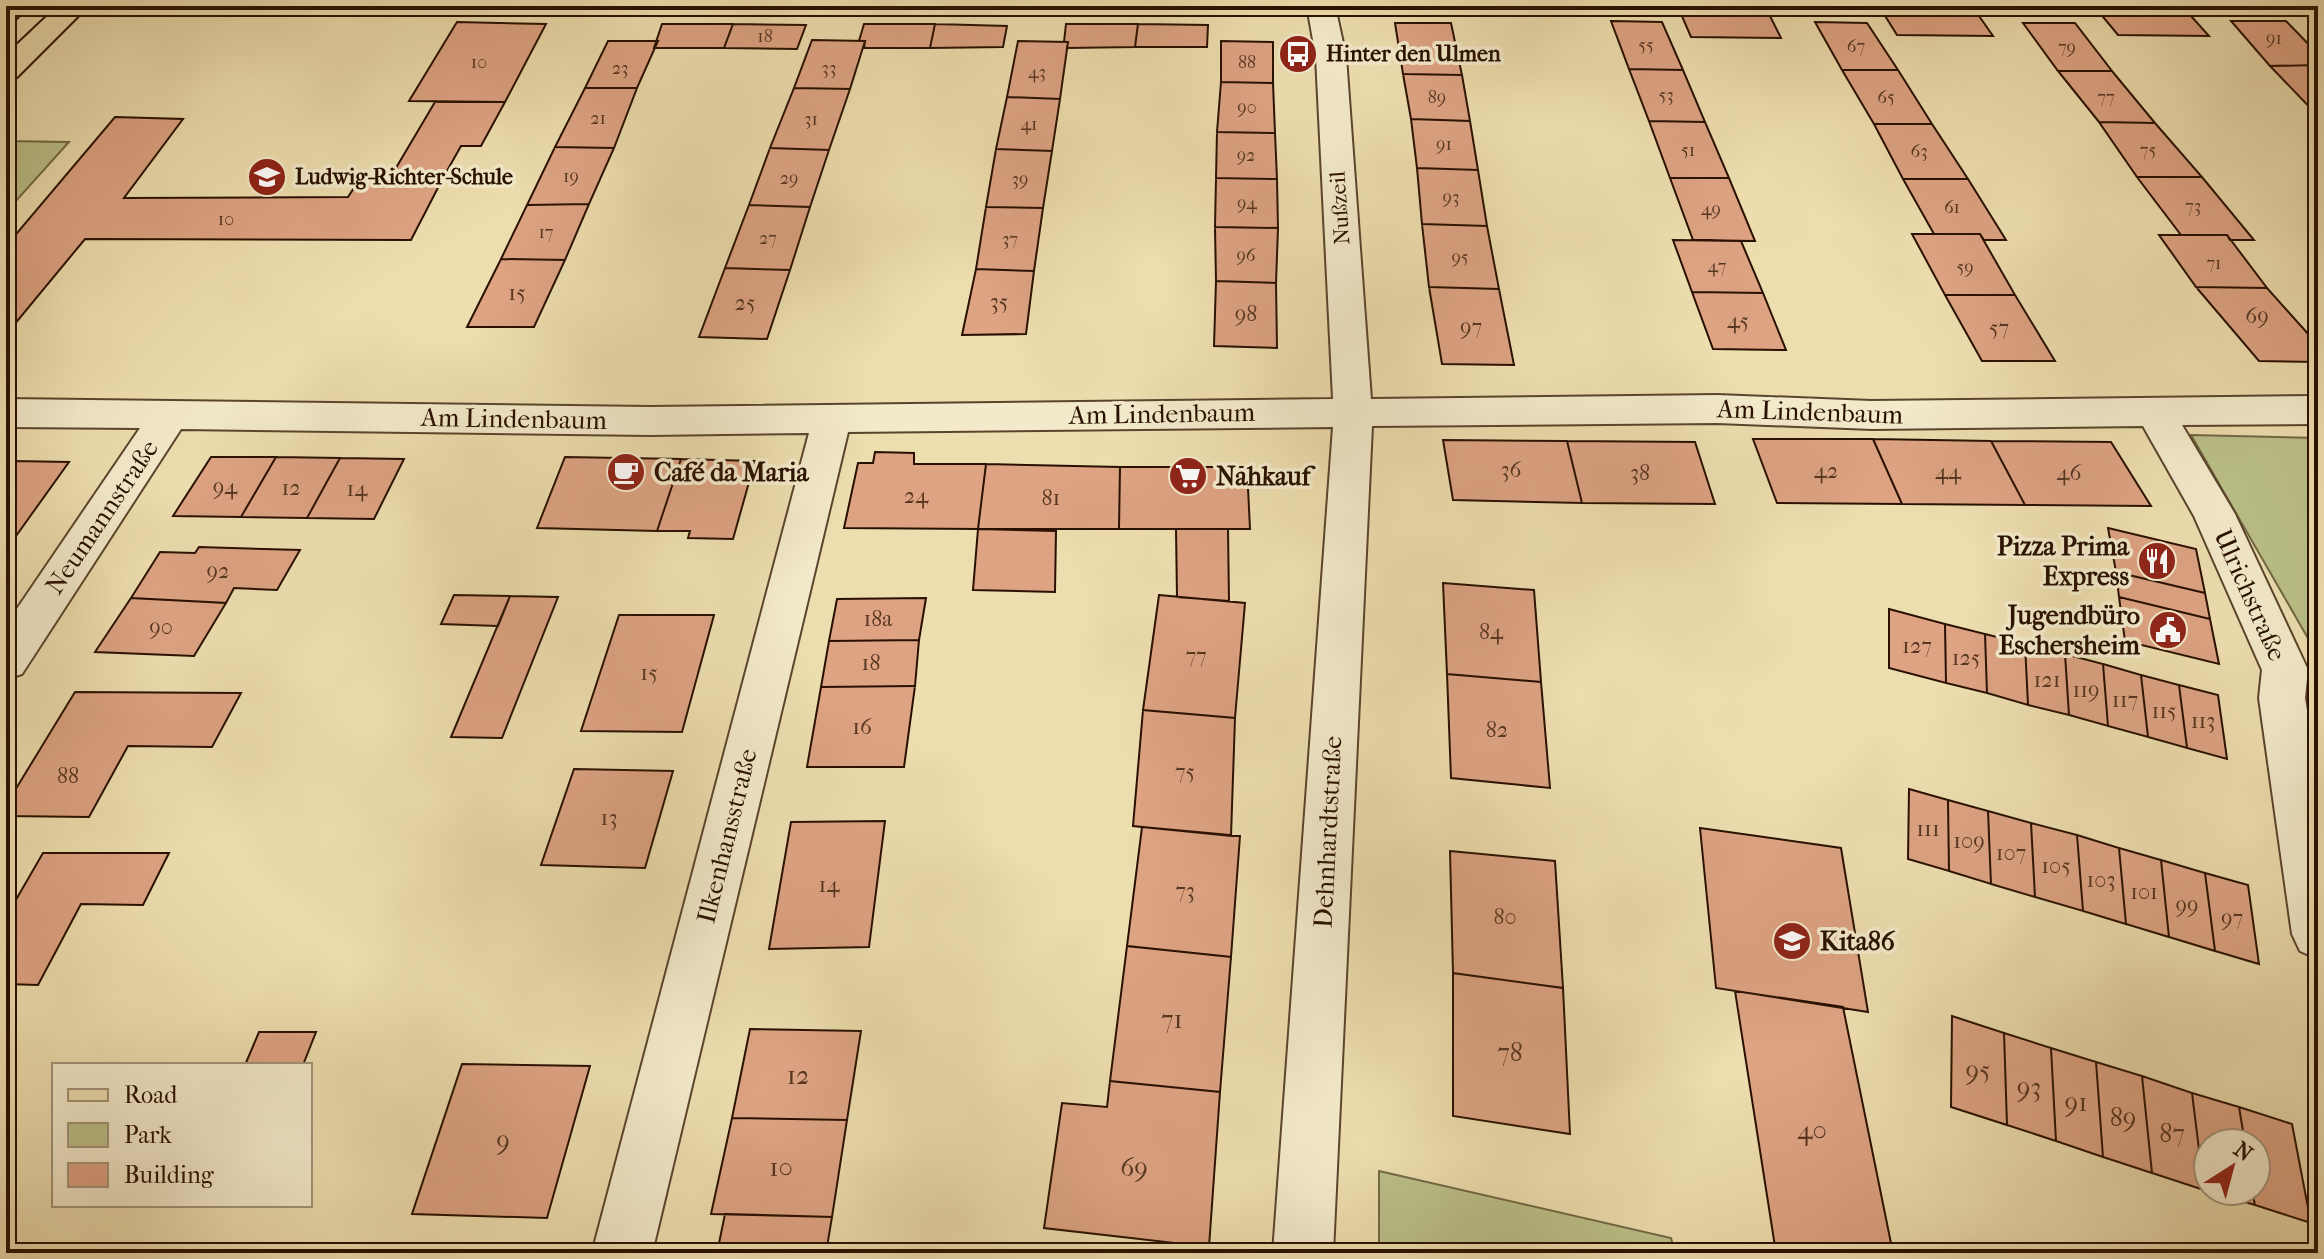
<svg xmlns="http://www.w3.org/2000/svg" width="2324" height="1259" viewBox="0 0 2324 1259" font-family="'IM FELL French Canon',serif">
	<style>
		.green { fill: #bbc089; stroke: #726844; stroke-width: 2 }
		.building { fill: #dda383; stroke: #291000; stroke-width: 2 }
		.lines { fill: none; stroke-linecap: round; stroke-linejoin: round }
		.minor-casing { stroke: #5a442c; stroke-width: 4 }
		.major-casing { stroke: #291000; stroke-width: 4 }
		.minor { fill: #f3eacb; fill-rule: evenodd }
		.major { fill: #eddeaf; fill-rule: evenodd }
		.tram { stroke: #291000; stroke-width: 2 }
		.labels { text-anchor: middle; dominant-baseline: central; stroke-width: 7; stroke-linejoin: round; paint-order: stroke }
		.far-number-label { font-size: 18px; fill: #563521 }
		.far-poi-label { font-size: 22px; font-weight: bold; fill: #291000; stroke: #f3eacb; text-anchor: start }
		.far-street-label { font-size: 22px; fill: #291000; stroke: #f3eacb }
		.number-label { font-size: 22px; fill: #563521 }
		.street-label { font-size: 26px; fill: #291000; stroke: #f3eacb }
		.poi-label { font-size: 26px; font-weight: bold; fill: #291000; stroke: #f3eacb; text-anchor: start }
		.near-number-label { font-size: 26px; fill: #563521 }
	</style>
	<rect width="100%" height="100%" fill="#eddeaf"/>
	<filter id="stains"><feTurbulence type="fractalNoise" baseFrequency=".0025" numOctaves="4"/><feColorMatrix values="0 0 0 0 .2 0 0 0 0 .09 0 0 0 0 .02 0 0 0 .5 -.17"/></filter>
	<radialGradient id="worn" r=".72"><stop offset=".6" stop-color="#630" stop-opacity="0"/><stop offset="1" stop-color="#630" stop-opacity=".3"/></radialGradient>
	<path class="green" d="M6,141L69,142L6,212Z
		M2191,435L2318,438V648L2313,647Z
		M1379,1171L1671,1238L1675,1253H1379Z"/>
	<path class="building" d="M1879,6H1972L1993,36L1897,35Z
		M2094,6H2182L2209,36L2118,35Z
		M1678,7L1766,8L1781,38L1691,37Z
		M1611,21L1662,22L1683,70L1629,69Z
		M2231,21H2286L2318,54V65L2270,66Z
		M457,22L546,24L505,102L409,101Z
		M1815,22L1867,23L1898,70H1842Z
		M1395,23H1451L1462,75L1403,74Z
		M2023,23H2075L2112,71H2058Z
		M662,24H733L724,48H654Z
		M733,24L806,25L797,49L724,48Z
		M864,24H935L930,48H864L865,41H859Z
		M935,24L1007,26L1003,47L930,48Z
		M1066,24H1138L1135,47L1067,48L1068,42H1064Z
		M1138,24L1208,25L1207,47H1135Z
		M812,40L865,41L850,89L794,88Z
		M608,41H658L637,88H585Z
		M1018,41L1068,42L1060,99L1007,97Z
		M1221,41L1273,42V83L1221,82Z
		M2318,65V116L2270,66Z
		M1629,69L1683,70L1705,122L1649,121Z
		M1842,70H1898L1932,124H1874Z
		M2058,71H2112L2155,123L2099,122Z
		M1403,74L1462,75L1470,121L1411,119Z
		M1221,82L1273,83L1275,133L1217,132Z
		M585,88H637L614,148L555,147Z
		M794,88L850,89L829,150L770,148Z
		M1007,97L1060,99L1052,151L996,149Z
		M435,102H505L481,146H461L443,178H390Z
		M115,117L183,119L124,198L348,197L361,177L443,178L411,240L85,239L9,331H6V246Z
		M1411,119L1470,121L1478,170L1417,168Z
		M1649,121L1705,122L1729,178H1670Z
		M2099,122L2155,123L2202,177H2137Z
		M1874,124H1932L1968,179H1903Z
		M1217,132L1275,133L1277,179L1216,178Z
		M555,147L614,148L589,204L527,205Z
		M770,148L829,150L810,207L749,205Z
		M996,149L1052,151L1043,208L986,207Z
		M1417,168L1478,170L1487,226L1422,224Z
		M2137,177H2202L2254,240H2230L2227,235H2181Z
		M1216,178L1277,179L1278,228L1215,227Z
		M1670,178H1729L1755,241L1693,240Z
		M1903,179H1968L2006,240H1984L1980,234H1934Z
		M589,204L565,260L501,259L527,205Z
		M749,205L810,207L790,270L725,268Z
		M986,207L1043,208L1034,271L976,269Z
		M1422,224L1487,226L1499,289L1429,287Z
		M1215,227L1278,228L1276,283L1216,281Z
		M1912,234H1980L2015,295H1945Z
		M2159,235H2227L2267,288L2196,287Z
		M1673,240L1741,241L1763,293L1692,292Z
		M501,259L565,260L534,327H467Z
		M725,268L790,270L767,339L699,337Z
		M976,269L1034,271L1026,334L962,335Z
		M1216,281L1276,283L1277,348L1214,346Z
		M1429,287L1499,289L1514,365L1442,364Z
		M2196,287L2267,288L2318,345V362L2259,361Z
		M1692,292L1763,293L1786,350L1713,349Z
		M1945,295H2015L2055,361H1982Z
		M1753,439H1873L1902,504L1777,503Z
		M1873,439L1991,441L2025,505L1902,504Z
		M1443,440L1567,441L1582,503L1453,500Z
		M1567,441L1695,442L1715,504L1582,503Z
		M1991,441L2111,442L2151,506L2025,505Z
		M875,452L914,453V464H986L978,529L844,528L858,463H873Z
		M211,457H276L241,517L173,516Z
		M276,457L340,458L307,518L241,517Z
		M565,457L681,459L657,531L537,528Z
		M340,458L404,459L374,519L307,518Z
		M681,459L755,461L733,539L688,538L690,531H657Z
		M13,461L69,462L6,550V470Z
		M986,464L1120,467L1119,529H978Z
		M1120,467H1247L1250,529H1119Z
		M2108,528L2196,549L2205,593L2116,572Z
		M978,529L1056,531L1055,592L973,590Z
		M1176,529H1228L1229,601L1177,597Z
		M199,547L300,550L277,590L234,588L226,603L131,598L160,552L195,553Z
		M2116,572L2205,593L2210,619L2119,597Z
		M1443,583L1534,590L1541,682L1447,674Z
		M454,595L510,596L498,626L441,624Z
		M1159,595L1245,603L1235,718L1143,710Z
		M510,596L558,597L502,738L451,737Z
		M2119,597L2210,619L2219,664L2125,641Z
		M131,598L226,603L194,656L95,652Z
		M926,598L919,640L829,641L837,599Z
		M1889,609L1945,624L1946,683L1889,668Z
		M619,615H714L682,732L581,731Z
		M1945,624L1985,634L1987,693L1946,683Z
		M1985,634L2025,644L2028,705L1987,693Z
		M919,640L915,686L821,687L829,641Z
		M2025,644L2065,654L2069,715L2028,705Z
		M2065,654L2103,664L2108,726L2069,715Z
		M2103,664L2141,675L2148,737L2108,726Z
		M1447,674L1541,682L1550,788L1451,778Z
		M2141,675L2179,685L2187,748L2148,737Z
		M2179,685L2218,695L2227,759L2187,748Z
		M915,686L904,767H807L821,687Z
		M75,692L241,693L212,747L128,746L89,817L6,816V805Z
		M1143,710L1235,718L1231,836L1133,826Z
		M574,769L673,771L645,868L541,865Z
		M1909,789L1948,800L1949,871L1908,859Z
		M1948,800L1988,811L1991,884L1949,871Z
		M1988,811L2031,823L2035,897L1991,884Z
		M885,821L869,947L769,949L791,822Z
		M2031,823L2077,835L2083,911L2035,897Z
		M1142,827L1240,836L1231,957L1127,946Z
		M1700,828L1841,848L1868,1012L1716,988Z
		M2077,835L2119,848L2126,924L2083,911Z
		M2119,848L2161,860L2169,937L2126,924Z
		M1450,851L1555,861L1563,988L1453,973Z
		M43,853H169L143,905L81,904L38,985L6,984V917Z
		M2161,860L2205,873L2215,951L2169,937Z
		M2205,873L2248,885L2259,964L2215,951Z
		M1127,946L1231,957L1220,1092L1110,1081Z
		M1453,973L1563,988L1570,1134L1453,1116Z
		M1735,991L1843,1007L1893,1253H1776Z
		M1952,1016L2004,1033L2007,1125L1951,1107Z
		M750,1029L861,1031L847,1120L732,1118Z
		M259,1032H316L303,1065H245Z
		M2004,1033L2051,1048L2056,1141L2007,1125Z
		M2051,1048L2096,1062L2103,1157L2056,1141Z
		M2096,1062L2142,1076L2152,1173L2103,1157Z
		M462,1064L590,1066L547,1218L412,1214Z
		M2142,1076L2192,1093L2204,1190L2152,1173Z
		M1110,1081L1220,1092L1209,1247L1044,1228L1062,1103L1107,1107Z
		M2192,1093L2239,1107L2245,1143H2208V1191L2204,1190Z
		M2239,1107L2292,1124L2311,1223L2255,1205L2252,1191H2256V1143H2245Z
		M732,1118L847,1120L832,1217L711,1214Z
		M2208,1191H2252L2255,1205Z
		M725,1214L832,1217L826,1253H717Z"/>
	<g class="lines">
		<g class="minor-casing">
			<path id="minor" d="M1307,6H1335L1346,57L1371,399L1717,395L1872,401L2318,396V424L2182,425L2235,514L2308,670L2305,698L2318,777V959L2300,951L2292,934L2259,698L2262,670L2194,516L2143,426L1872,429L1717,423L1372,426L1333,1253H1273L1333,427L848,432L652,1253H592L809,433L650,435L181,429L22,674L6,679V625L140,428L6,427V399L650,407L1333,399L1316,57Z"/>
		</g>
		<g class="major-casing">
			<path id="major" d="M58,6H88L17,77L6,80V55Z"/>
		</g>
		<use href="#minor" class="minor"/>
		<use href="#major" class="major"/>
		<path class="tram" d="M6,12L12,6
			M6,30L30,6"/>
	</g>
	<defs>
		<g id="bus-disc" transform="scale(2)"><circle r="9.5" fill="#8f2418" stroke="#f3eacb"/><path d="M-5-6H5V4H4V6H2V4H-2V6H-4V4H-5ZM-3.5-4V0h7V-4ZM-3.5 1.2v1.5H-2V1.2ZM2 1.2v1.5H3.5V1.2Z" fill="#fff"/></g>
		<g id="school-disc" transform="scale(2)"><circle r="9.5" fill="#8f2418" stroke="#f3eacb"/><path d="M0-5L7-2L0 1L-7-2ZM-4 1L0 2.5L4 1V4Q0 6-4 4Z" fill="#fff"/></g>
		<g id="cafe-disc" transform="scale(2)"><circle r="9.5" fill="#8f2418" stroke="#f3eacb"/><path d="M-5.5-4.5H6V0H3Q3 3.5 0 3.5H-2.5Q-5.5 3.5-5.5 0ZM3-3.2v2h1.7v-2ZM-6 4.5H4V6H-6Z" fill="#fff"/></g>
		<g id="supermarket-disc" transform="scale(2)"><circle r="9.5" fill="#8f2418" stroke="#f3eacb"/><path d="M-6-5.5h2.5l.6 2H6L4.5 2H-2.5L-4.4-4H-6ZM-1.5 3.2a1.3 1.3 0 1 0 .1 0ZM3 3.2a1.3 1.3 0 1 0 .1 0Z" fill="#fff"/></g>
		<g id="restaurant-disc" transform="scale(2)"><circle r="9.5" fill="#8f2418" stroke="#f3eacb"/><path d="M-5-6h1v4h1v-4h1v4h1v-4h1v5L-1.5 .5V6h-2V.5L-5-1ZM5-6V6H3V1.5H1.5Q1.5-4 5-6Z" fill="#fff"/></g>
		<g id="civic-disc" transform="scale(2)"><circle r="9.5" fill="#8f2418" stroke="#f3eacb"/><path d="M-.6-6.5H3V-4.5H.6V-3L4-1V1h2V6H-6V1h2V-1L-.6-3ZM-1.2 2.5V6h2.4V2.5Z" fill="#fff"/></g>
	</defs>
	<g fill-rule="evenodd">
		<use href="#bus-disc" x="1298" y="54"/>
		<use href="#school-disc" x="267" y="177"/>
		<use href="#cafe-disc" x="626" y="472"/>
		<use href="#supermarket-disc" x="1188" y="476"/>
		<use href="#restaurant-disc" x="2157" y="561"/>
		<use href="#civic-disc" x="2168" y="630"/>
		<use href="#school-disc" x="1792" y="941"/>
	</g>
	<g class="labels">
		<g class="far-number-label">
			<text x="765" y="36">18</text>
			<text x="2274" y="38">91</text>
			<text x="1646" y="45">55</text>
			<text x="1856" y="46">67</text>
			<text x="2067" y="47">79</text>
			<text x="479" y="62">10</text>
			<text x="1247" y="62">88</text>
			<text x="620" y="68">23</text>
			<text x="829" y="68">33</text>
			<text x="1037" y="72">43</text>
			<text x="1666" y="95">53</text>
			<text x="1437" y="97">89</text>
			<text x="1886" y="97">65</text>
			<text x="2106" y="97">77</text>
			<text x="1247" y="107">90</text>
			<text x="598" y="118">21</text>
			<text x="811" y="119">31</text>
			<text x="1029" y="124">41</text>
			<text x="1444" y="144">91</text>
			<text x="1688" y="150">51</text>
			<text x="2148" y="150">75</text>
			<text x="1919" y="151">63</text>
			<text x="1246" y="155">92</text>
			<text x="571" y="176">19</text>
			<text x="789" y="178">29</text>
			<text x="1020" y="179">39</text>
			<text x="1451" y="197">93</text>
			<text x="1247" y="203">94</text>
			<text x="2193" y="206">73</text>
			<text x="1952" y="207">61</text>
			<text x="1711" y="209">49</text>
			<text x="226" y="219">10</text>
			<text x="546" y="232">17</text>
			<text x="768" y="238">27</text>
			<text x="1010" y="239">37</text>
			<text x="1246" y="255">96</text>
			<text x="1460" y="257">95</text>
			<text x="2214" y="263">71</text>
			<text x="1717" y="266">47</text>
			<text x="1965" y="267">59</text>
		</g>
		<g class="far-poi-label">
			<text x="1326" y="54">Hinter den Ulmen</text>
			<text x="295" y="177">Ludwig-Richter-Schule</text>
		</g>
		<g class="far-street-label">
			<text transform="translate(1340 208) rotate(-94)">Nußzeil</text>
		</g>
		<g class="number-label">
			<text x="517" y="293">15</text>
			<text x="999" y="302">35</text>
			<text x="745" y="303">25</text>
			<text x="1246" y="314">98</text>
			<text x="2257" y="316">69</text>
			<text x="1738" y="321">45</text>
			<text x="1471" y="327">97</text>
			<text x="1999" y="328">57</text>
			<text x="1511" y="470">36</text>
			<text x="1826" y="471">42</text>
			<text x="1948" y="472">44</text>
			<text x="1640" y="473">38</text>
			<text x="2069" y="473">46</text>
			<text x="225" y="487">94</text>
			<text x="291" y="488">12</text>
			<text x="357" y="489">14</text>
			<text x="916" y="496">24</text>
			<text x="1051" y="498">81</text>
			<text x="218" y="571">92</text>
			<text x="878" y="619">18a</text>
			<text x="161" y="627">90</text>
			<text x="1491" y="632">84</text>
			<text x="1917" y="646">127</text>
			<text x="1196" y="656">77</text>
			<text x="1966" y="658">125</text>
			<text x="871" y="663">18</text>
			<text x="649" y="673">15</text>
			<text x="2047" y="680">121</text>
			<text x="2086" y="690">119</text>
			<text x="2125" y="700">117</text>
			<text x="2164" y="711">115</text>
			<text x="2203" y="721">113</text>
			<text x="862" y="727">16</text>
			<text x="1497" y="730">82</text>
			<text x="1185" y="772">75</text>
			<text x="68" y="776">88</text>
			<text x="609" y="818">13</text>
			<text x="1928" y="829">111</text>
			<text x="1969" y="841">109</text>
			<text x="2011" y="853">107</text>
			<text x="2056" y="866">105</text>
			<text x="2101" y="880">103</text>
			<text x="829" y="885">14</text>
			<text x="1185" y="891">73</text>
			<text x="2144" y="892">101</text>
			<text x="2187" y="905">99</text>
			<text x="1505" y="917">80</text>
			<text x="2232" y="918">97</text>
		</g>
		<g class="street-label">
			<text transform="translate(1810 412) rotate(2)">Am Lindenbaum</text>
			<text transform="translate(1162 414) rotate(-1)">Am Lindenbaum</text>
			<text transform="translate(514 419) rotate(1)">Am Lindenbaum</text>
			<text transform="translate(102 517) rotate(-56)">Neumannstraße</text>
			<text transform="translate(2250 595) rotate(66)">Ulrichstraße</text>
			<text transform="translate(1328 832) rotate(-87)">Dehnhardtstraße</text>
			<text transform="translate(727 836) rotate(-76)">Ilkenhansstraße</text>
		</g>
		<g class="poi-label">
			<text x="654" y="472">Café da Maria</text>
			<text x="1216" y="476">Nahkauf</text>
			<text x="2129" y="546" text-anchor="end">Pizza Prima<tspan x="2129" dy="30">Express</tspan></text>
			<text x="2140" y="615" text-anchor="end">Jugendbüro<tspan x="2140" dy="30">Eschersheim</tspan></text>
			<text x="1820" y="941">Kita86</text>
		</g>
		<g class="near-number-label">
			<text x="1172" y="1019">71</text>
			<text x="1510" y="1052">78</text>
			<text x="1978" y="1070">95</text>
			<text x="798" y="1075">12</text>
			<text x="2029" y="1087">93</text>
			<text x="2076" y="1102">91</text>
			<text x="2123" y="1117">89</text>
			<text x="1812" y="1130">40</text>
			<text x="2172" y="1133">87</text>
			<text x="503" y="1140">9</text>
			<text x="781" y="1167">10</text>
			<text x="1134" y="1167">69</text>
		</g>
	</g>
	<rect width="2324" height="1259" fill="none" stroke="#eddeaf" stroke-width="32"/>
	<rect x="8" y="8" width="2308" height="1243" fill="none" stroke="#291000" stroke-width="4"/>
	<rect x="16" y="16" width="2292" height="1227" fill="none" stroke="#291000" stroke-width="2"/>
	<rect x="52" y="1063" width="260" height="144" fill="#f3eacb" stroke="#a2937a" stroke-width="2"/>
	<rect x="68" y="1089" width="40" height="12" fill="#eddeaf" stroke="#a2937a" stroke-width="2"/>
	<text x="124" y="1103" font-size="24" fill="#291000">Road</text>
	<rect x="68" y="1123" width="40" height="24" fill="#bbc089" stroke="#a2937a" stroke-width="2"/>
	<text x="124" y="1143" font-size="24" fill="#291000">Park</text>
	<rect x="68" y="1163" width="40" height="24" fill="#dda383" stroke="#a2937a" stroke-width="2"/>
	<text x="124" y="1183" font-size="24" fill="#291000">Building</text>
	<g transform="translate(2232 1167) rotate(36)"><circle r="38" fill="#f3eacb" stroke="#a2937a" stroke-width="2"/>
	<path d="M0-6L14 30L0 20L-14 30Z" fill="#8f2418"/>
	<text y="-12" font-size="22" font-weight="bold" text-anchor="middle" fill="#291000">N</text>
	</g>
	<rect width="100%" height="100%" filter="url(#stains)"/>
	<rect width="100%" height="100%" fill="url(#worn)"/>
</svg>
